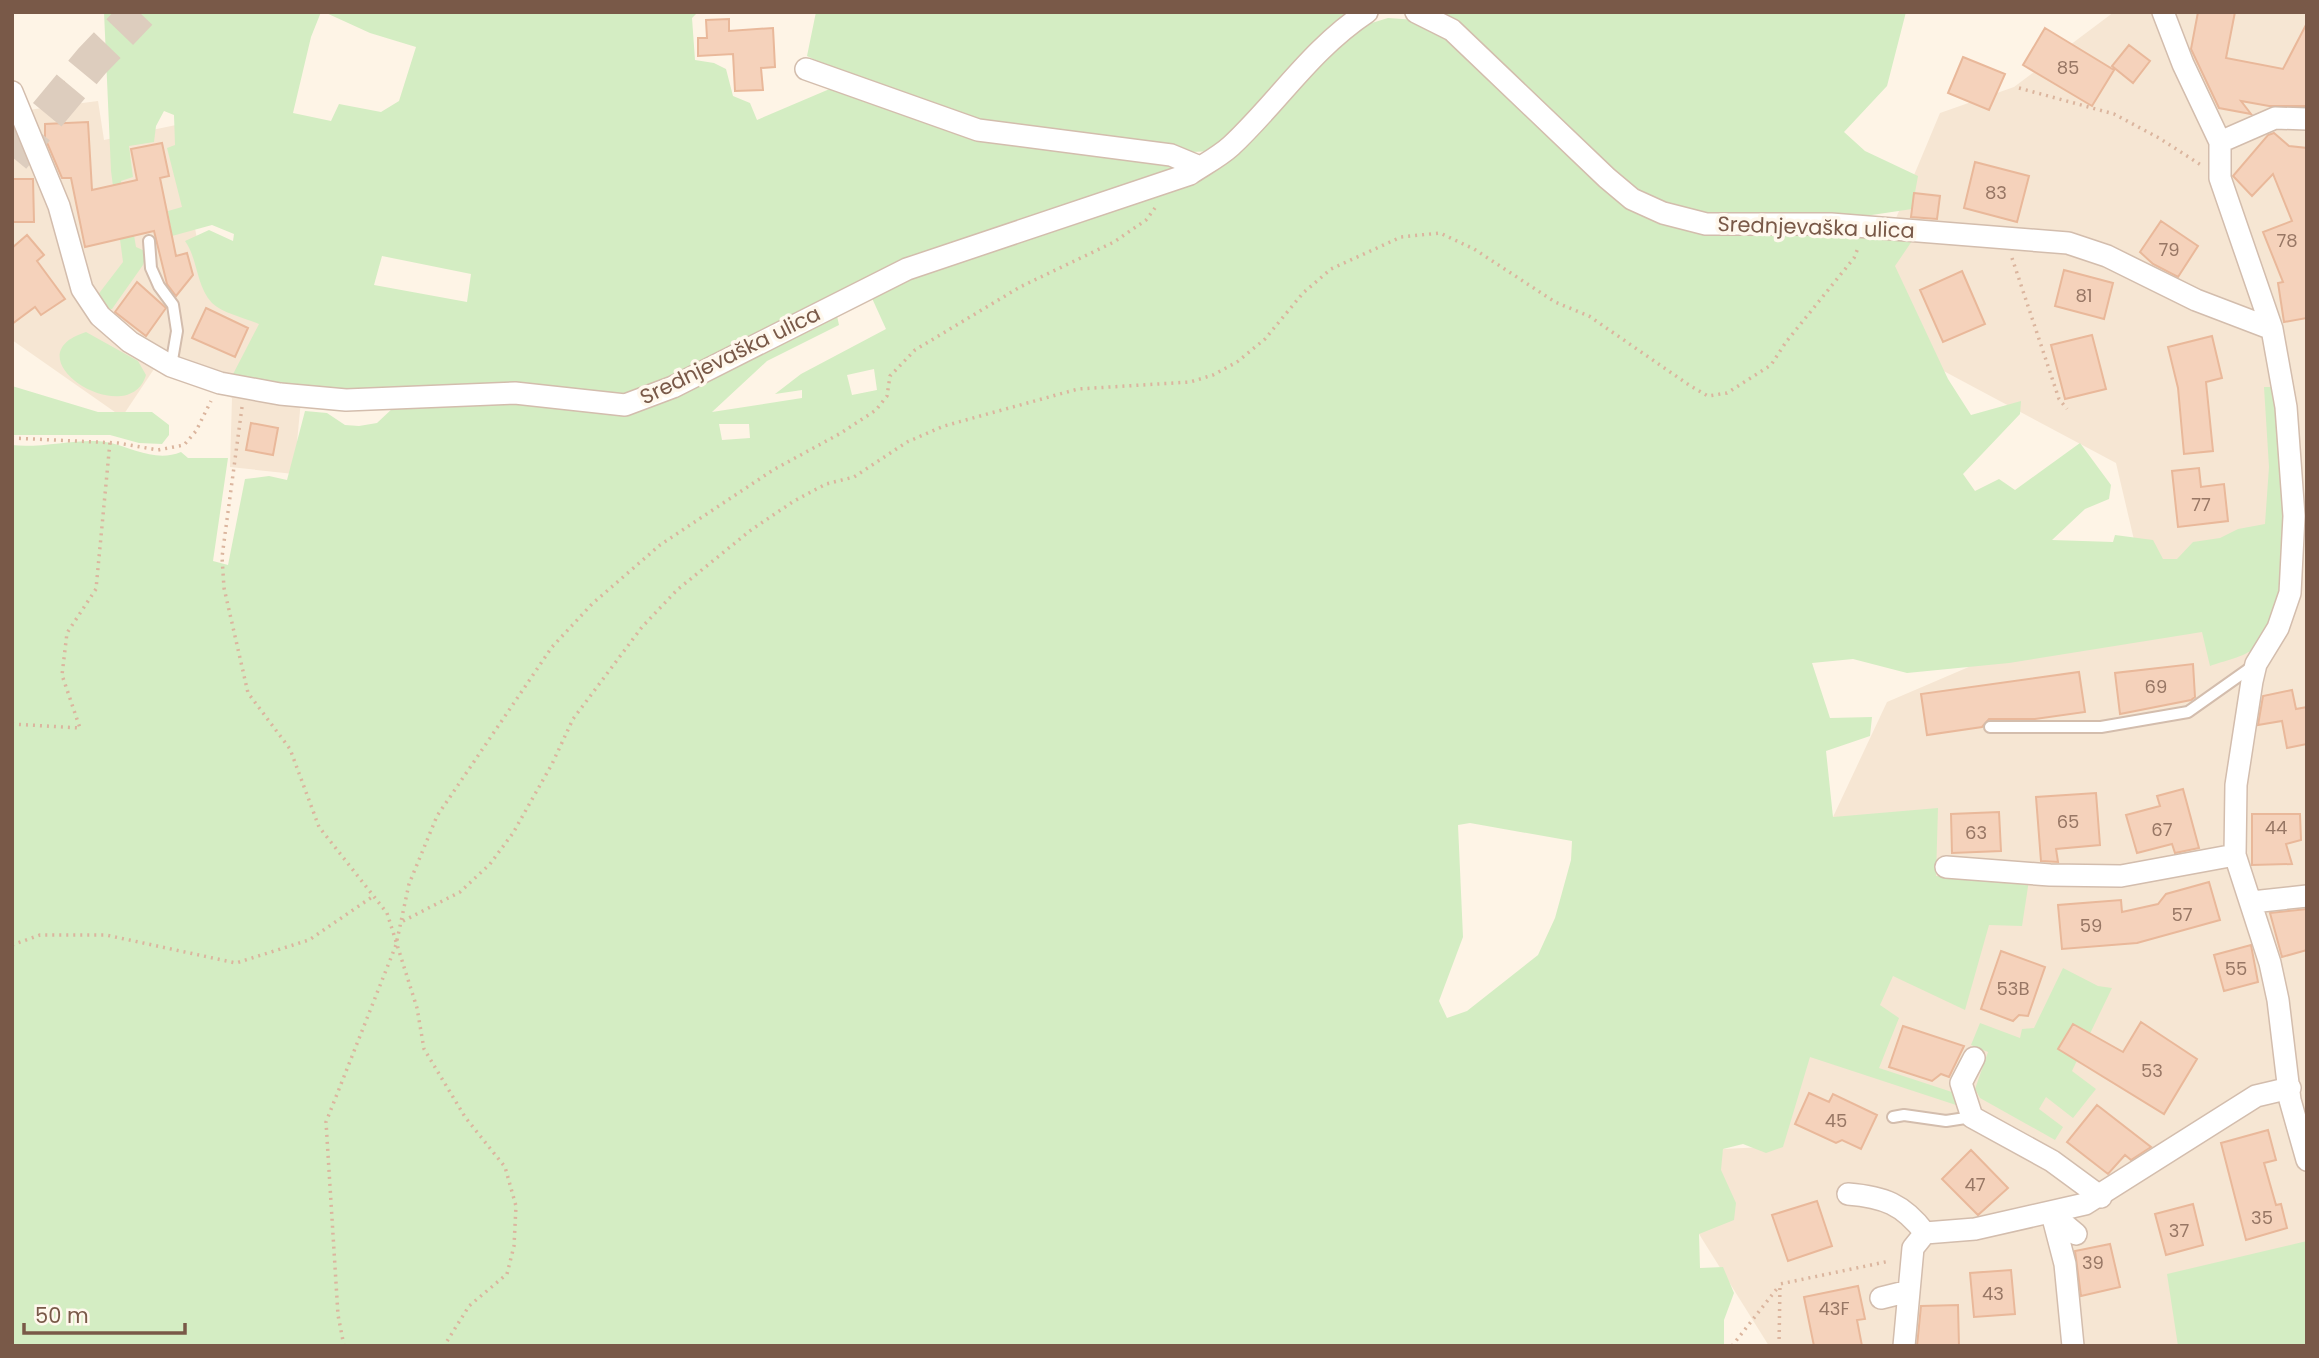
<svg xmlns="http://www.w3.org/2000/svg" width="2319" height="1358" viewBox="0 0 2319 1358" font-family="Poppins,sans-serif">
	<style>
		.residential { fill: #f6e6d3 }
		.green { fill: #d4edc3; fill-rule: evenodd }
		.building { fill: #f5d2bb; stroke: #e9b89a; stroke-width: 2 }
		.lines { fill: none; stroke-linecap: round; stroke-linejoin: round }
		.highway-tunnel { stroke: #ddcdbe; stroke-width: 37; stroke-dasharray: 37 18; stroke-linecap: butt }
		.lane-casing { stroke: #d3bdad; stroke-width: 14 }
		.street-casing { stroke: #d3bdad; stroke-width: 24 }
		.path { stroke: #dbb59e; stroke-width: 3.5; stroke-dasharray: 2 5; stroke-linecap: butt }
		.lane { stroke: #fff; stroke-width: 10 }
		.street { stroke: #fff; stroke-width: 21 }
		.labels { text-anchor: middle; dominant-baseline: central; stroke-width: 7; stroke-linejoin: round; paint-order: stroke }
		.number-label { font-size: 18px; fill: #987765 }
		.street-label { font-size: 21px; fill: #795948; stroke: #fff8ed }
	</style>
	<rect width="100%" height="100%" fill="#fef4e6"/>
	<path class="residential" d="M2114,12H2307V1346H1769L1699,1234L1723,1149L1783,1146L1833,817L1887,702L2146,591L2116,463L1923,360L1876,266L1940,113L2014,87Z
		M98,101L104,140L176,125L206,288L264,316L303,379L294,474L230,467L232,398L156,366L122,417L12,340V112Z"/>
	<path class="green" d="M104,12H321L311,37L293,113L331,121L339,104L381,112L399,101L416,47L370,33L324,12H698L692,18L695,60L714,63L726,69L733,96L750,103L757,120L839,85L945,124L1171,160L1179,170L1072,204L632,396L377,394L230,380L259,324C245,318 222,313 212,303C196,286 198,259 185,241L209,230L233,241L234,234L212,225L172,236L168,211L182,207L167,148L175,145L174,115L164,111L156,126L154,142L129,146L133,177L121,181L130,234L134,235L136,247L147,252L143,265L112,309H104L97,296L123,262L111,171ZM382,256L471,274L467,302L374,285Z
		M816,12H1346L1213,151L1192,152C1132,143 1072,138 1012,129C945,118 868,86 807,56Z
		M1443,12H1906L1887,86L1844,132L1865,151L1918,176L1912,209L1865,216L1700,215L1657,204L1630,186Z
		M1388,18L1416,20L1444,29L1663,219L1909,231L1912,241L1895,266L1948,379L1971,415L2021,401L2020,414L1963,474L1975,491L1999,479L2015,490L2080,443L2111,485L2109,499L2085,509L2052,540L2113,542L2115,535L2153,540L2163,559H2177L2193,542L2220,538L2238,529L2265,524L2269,467L2264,387H2274C2283,457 2311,592 2254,648C2245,657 2223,661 2210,666L2202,632L2009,663L1907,673L1853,659L1812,663L1830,718L1872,717L1870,736L1826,751L1833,817L1938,808L1936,876L2029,880L2022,926L1989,925L1965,1010L1893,976L1880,1005L1899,1018L1879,1068L1964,1096L1956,1105L1810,1057L1783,1147L1766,1153L1743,1144L1723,1149L1721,1170L1736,1203L1734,1220L1699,1234L1700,1268L1723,1267L1734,1293L1724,1320V1346H12V445C42,449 86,436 111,443C134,449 157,462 181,452L188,458H228L213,561L228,565L245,479L269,476L287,480L305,411L327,413L345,425L359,426L377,423L394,407L475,399L600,411L837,316L839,325L767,361L712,412L802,398V390L775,394L801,374L886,329L871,296L921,272L1202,175L1341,44L1362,26ZM874,369L877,390L852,395L847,375ZM749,424L750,438L722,440L719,424ZM1470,823L1572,841L1571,860L1555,918L1538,955L1467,1011L1447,1018L1439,1001L1463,937L1458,825Z
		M86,332L138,361L146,375C129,433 7,357 86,332Z
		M12,386L98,412H152L169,425V435L162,444L139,443L110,435H12Z
		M2063,968L2098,986L2112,988L2072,1071L2096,1089L2073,1118L2046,1097L2039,1109L2063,1127L2055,1140L1980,1098L1975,1089L1988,1052L1971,1045L1980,1023L2020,1038L2022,1029L2034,1028Z
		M2307,1241V1346H2178L2167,1274Z"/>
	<path class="building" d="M2198,12H2235L2226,58L2283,69L2307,23V106H2269L2241,101L2251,114L2219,108L2191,49Z
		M729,19V31L773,28L775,67L761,68L763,90L735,91L733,54L698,56V38H707L706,20Z
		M2045,28L2114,70L2092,106L2023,65Z
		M2129,45L2150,61L2133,83L2112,66Z
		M1963,57L2005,74L1989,110L1948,93Z
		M64,82L70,97L54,104L47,89Z
		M88,122L92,190L137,180L131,149L162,143L169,176L160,178L176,256L187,253L193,275L176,296L167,284L154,231L85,247L71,178H62L45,138V124Z
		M2274,133L2289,146L2307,148V318L2284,322L2278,283L2283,282L2263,232L2292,221L2273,174L2252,196L2233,176L2268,135Z
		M1975,162L2029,176L2017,222L1964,208Z
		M12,179H33L34,222H12Z
		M1914,193L1940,196L1937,219L1911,217Z
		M2161,221L2198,246L2178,277L2153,264L2140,252Z
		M27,235L44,255L37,261L65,299L41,315L35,307L12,324V248Z
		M2064,270L2113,283L2104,319L2055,306Z
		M1962,271L1985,324L1943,342L1920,290Z
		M137,282L166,308L146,336L115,312Z
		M206,308L248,328L235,357L192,338Z
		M2092,335L2106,389L2065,399L2051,345Z
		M2212,336L2222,378L2206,382L2213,451L2184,454L2178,388L2168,347Z
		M251,423L278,428L273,455L246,450Z
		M2199,468L2201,487L2224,484L2228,521L2178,527L2172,471Z
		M2193,664L2195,697L2191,700L2120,714L2115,673Z
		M2079,672L2085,712L2035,719H1989L1982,727L1927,735L1921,694Z
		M2292,690L2296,709L2307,707V744L2287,748L2282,721L2258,725L2263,696Z
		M2183,789L2199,848L2175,853L2172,844L2137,853L2126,815L2160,806L2157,796Z
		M2096,793L2100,845L2056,849L2058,862L2041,861L2036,797Z
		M1999,812L2001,851L1952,853L1951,814Z
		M2252,814H2300L2301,840L2286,844L2292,864L2252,865Z
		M2209,882L2220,920L2137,943L2062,949L2058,905L2121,900L2122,912L2158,904L2166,894Z
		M2307,909V950L2282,957L2270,913Z
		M2251,945L2258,982L2224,991L2214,955Z
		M2001,951L2045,967L2028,1016L2019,1015L2013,1021L1981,1009Z
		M2141,1022L2197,1059L2164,1114L2058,1049L2073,1024L2123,1052Z
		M1903,1026L1964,1046L1949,1077L1941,1074L1932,1081L1889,1067Z
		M1809,1093L1829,1102L1833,1094L1877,1115L1861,1149L1842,1140L1836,1143L1795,1124Z
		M2097,1105L2151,1147L2131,1160L2125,1155L2108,1174L2067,1142Z
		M2268,1130L2276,1160L2264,1163L2276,1205L2281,1204L2287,1228L2246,1240L2221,1143Z
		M1971,1150L2008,1188L1978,1215L1942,1179Z
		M1817,1201L1832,1246L1788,1261L1772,1215Z
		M2193,1204L2203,1245L2166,1255L2155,1214Z
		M2110,1244L2120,1287L2081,1296L2075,1251Z
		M2011,1270L2015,1314L1974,1317L1970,1273Z
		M1858,1286L1865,1319L1857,1320L1862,1346H1814L1804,1297Z
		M1958,1305L1959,1346H1917L1921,1306Z"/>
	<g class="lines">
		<path class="highway-tunnel" d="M12,157L92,61L139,12"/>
		<g class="lane-casing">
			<path id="lane" d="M149,241L151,268L159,286L173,305L177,331L171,366
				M1990,727H2101L2188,712L2253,666
				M1893,1117L1904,1115L1946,1121L1972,1117"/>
		</g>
		<g class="street-casing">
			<path id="street" d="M1416,12L1452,30L1607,178L1632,199L1663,213L1706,224H1831L2068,243L2107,256L2196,300L2272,329
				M2163,12L2183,64L2220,142V178L2272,329L2286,407L2294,516L2290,593L2278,628L2256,664L2252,681L2236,785L2235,855L2270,963L2278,1000L2290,1100L2307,1160
				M806,69L978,130L1171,155L1200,167
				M12,92L59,206L82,289L100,316L130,342L171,366L220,383L280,394L346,400L515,393L625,405L673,387L907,269L1190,174C1203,165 1219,157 1231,146C1279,101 1310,50 1367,12
				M2220,142L2275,118L2307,119
				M1946,867L2050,875L2121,876L2235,855
				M2252,902L2307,896
				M1974,1058L1961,1083L1972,1117L2052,1161L2101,1197
				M1848,1194C1884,1197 1903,1204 1925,1233
				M1881,1298L1909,1291
				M1904,1346L1913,1248L1925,1233L1975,1229L2085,1204L2256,1096L2290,1088
				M2073,1346L2065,1264L2052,1214L2076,1234"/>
		</g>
		<path class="path" d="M2019,88L2114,114L2159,138L2201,165
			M2012,258L2059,399L2067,409
			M242,407L222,557L224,588L248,693L290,749L319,827L387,913L417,1008L424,1049L465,1117L505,1167L516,1206L514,1246L507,1274L469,1306L444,1346
			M12,438L118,443L158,450L184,445L196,431L211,401
			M12,724L80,728L62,675L67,633L96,589L110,442
			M403,921L460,892L490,864L513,833L552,764L573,719L642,627L677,590L751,530L794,501L826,484L854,477L907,442L944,426L1078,389L1190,382L1213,375L1237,362L1265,339L1303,293L1331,269L1401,237L1440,233L1474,249L1555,302L1589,316L1689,385L1708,396L1727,393L1771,365L1786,342L1854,258L1858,248
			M12,945L40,935H106L236,963L309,940L372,897
			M344,1346L338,1315L326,1122L396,945L409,884L437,816L552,647L592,604L660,545L773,470L841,433L876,410L887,396L890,376L915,350L1020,287L1114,242L1146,220L1155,208
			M1732,1346L1779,1286
			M1779,1346L1780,1284L1890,1261"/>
		<use href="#lane" class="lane"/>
		<use href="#street" class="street"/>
	</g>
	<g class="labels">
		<g class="number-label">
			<text x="2068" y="67">85</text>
			<text x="1996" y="192">83</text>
			<text x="2287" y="240">78</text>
			<text x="2169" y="249">79</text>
			<text x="2084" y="295">81</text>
			<text x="2201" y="504">77</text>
			<text x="2156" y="686">69</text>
			<text x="2068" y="821">65</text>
			<text x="2276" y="827">44</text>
			<text x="2162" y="829">67</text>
			<text x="1976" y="832">63</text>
			<text x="2182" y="914">57</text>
			<text x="2091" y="925">59</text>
			<text x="2236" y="968">55</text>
			<text x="2013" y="988">53B</text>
			<text x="2152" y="1070">53</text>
			<text x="1836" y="1120">45</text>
			<text x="1975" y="1184">47</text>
			<text x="2262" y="1217">35</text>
			<text x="2179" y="1230">37</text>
			<text x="2093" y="1262">39</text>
			<text x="1993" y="1293">43</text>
			<text x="1834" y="1308">43F</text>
		</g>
		<g class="street-label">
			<text transform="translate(1816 227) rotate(2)">Srednjevaška ulica</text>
			<text transform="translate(730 355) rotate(-26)">Srednjevaška ulica</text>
		</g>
	</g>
	<rect width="2319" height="1358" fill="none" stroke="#795948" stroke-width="28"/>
	<path d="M24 1323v10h161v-10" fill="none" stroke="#795948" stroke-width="3.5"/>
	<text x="35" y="1323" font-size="21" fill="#795948" stroke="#fff8ed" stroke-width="5" paint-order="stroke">50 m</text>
</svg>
